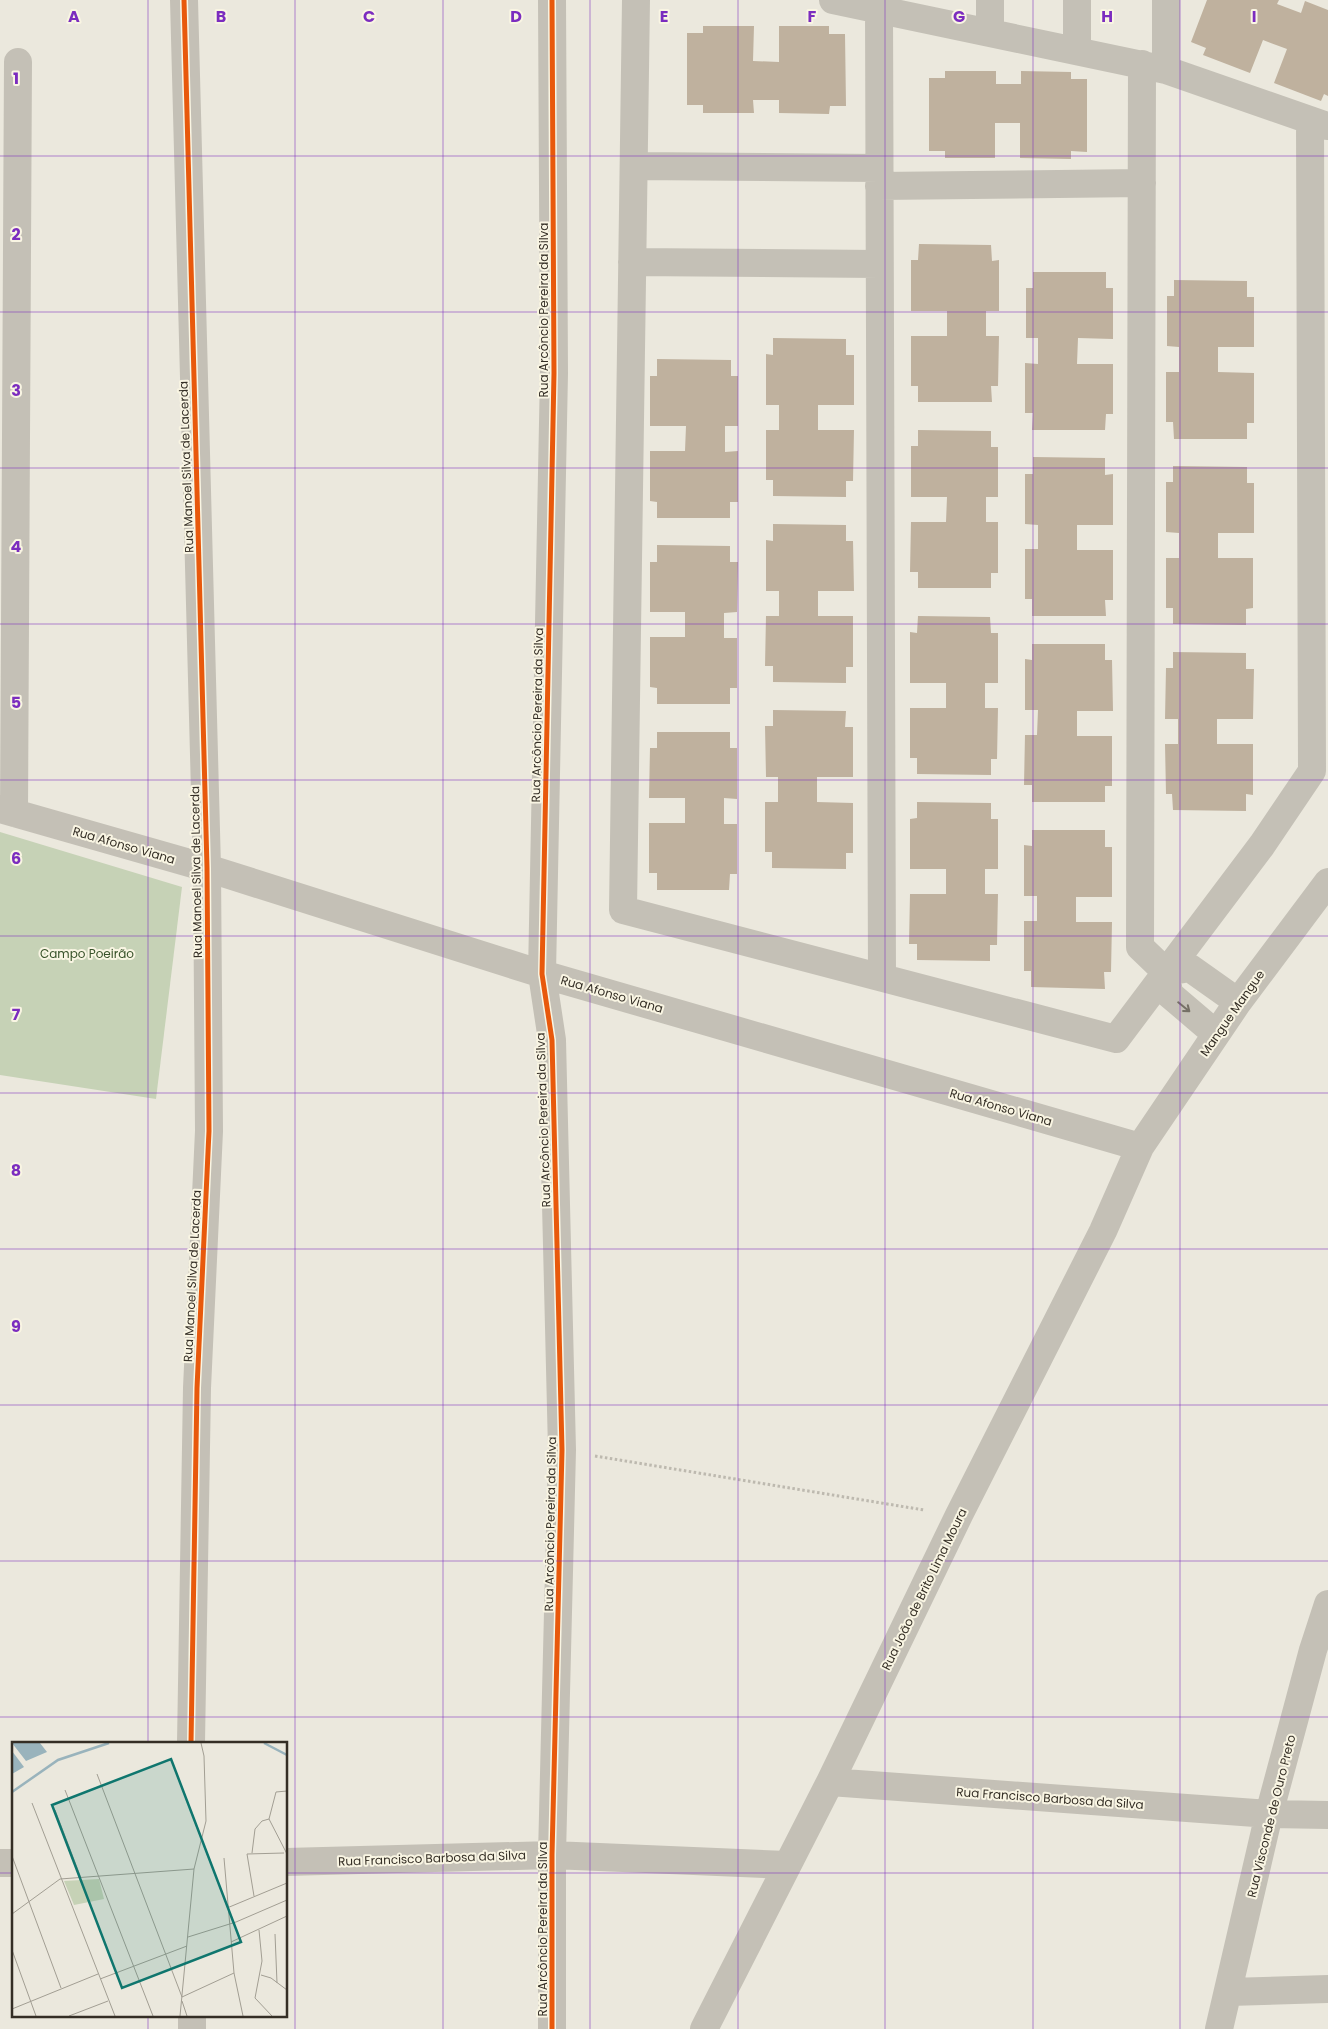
<svg xmlns="http://www.w3.org/2000/svg" width="1328" height="2029" viewBox="0 0 1328 2029" font-family="Poppins,sans-serif">
	<style>
		.green { fill: #c6d2b6 }
		.building { fill: #bfb19e }
		.lines { fill: none; stroke-linecap: round; stroke-linejoin: round }
		.path { stroke: #bdb9af; stroke-width: 3; stroke-dasharray: 2.5 2.5; stroke-linecap: butt }
		.minor { stroke: #c4c0b6; stroke-width: 28 }
		.cycleway-casing { stroke: #f9f5e3; stroke-width: 8 }
		.cycleway { stroke: #e8590c; stroke-width: 5 }
		.oneway { stroke: #757066 }
		.grid { fill: none; stroke: #7b2cbf; stroke-width: 1; stroke-opacity: 0.55 }
		.labels { text-anchor: middle; dominant-baseline: central; stroke-width: 4; stroke-linejoin: round; paint-order: stroke }
		.street-label { font-size: 12px; fill: #342e25; stroke: #f9f5e3 }
		.park-label { font-size: 12px; fill: #375229; stroke: #f9f5e3 }
		.inset-river { fill: none; stroke: #99b3bc; stroke-width: 2.5 }
		.inset-road { fill: none; stroke: #a29e93; stroke-width: 1 }
		.view { fill: #0f766e; fill-opacity: 0.15; stroke: #0f766e; stroke-width: 2.5 }
		.inset-edge { fill: none; stroke: #342e25; stroke-width: 2.5 }
		.grid-label { font-size: 16px; text-anchor: middle; font-weight: bold; fill: #7b2cbf; stroke: #f9f5e3; stroke-width: 4; stroke-linejoin: round; paint-order: stroke }
	</style>
	<rect width="100%" height="100%" fill="#ebe8dd"/>
	<path class="green" d="M0,832L182,887L156,1099L0,1075Z"/>
	<path class="building" d="M1207,0H1279L1277,4L1301,13L1305,1L1328,10V96L1324,94L1321,101L1274,83L1287,49L1263,40L1250,73L1203,55L1206,48L1191,42Z
		M703,26H754L753,61L779,62V26H829V34H845L846,106H830L829,114L779,113V100H753L754,113H703V105H687V33H703Z
		M945,71H996V84H1021V71L1071,72V79H1087V152L1071,151V159L1020,158V123H995V158H945V151H929V78H945Z
		M919,244L991,245L992,261L999,260V311H986V336H999L998,386H991L992,402H918V386H911V336H947V311H911V260H918Z
		M1033,272H1106V288H1113V339L1078,338L1077,364H1113V414H1106L1105,430H1032L1033,413H1025V363L1038,364V338H1026V288H1033Z
		M1174,280L1247,281V297H1254V347H1218V372L1254,373V423H1247V439H1174L1173,422H1166V372H1179V347L1167,346V296H1174Z
		M773,338L846,339V355H854V405H818V430H854L853,481H846V497L773,496V480H766V430H779V405H766V354L773,355Z
		M657,359L731,360V376H738V426H725V452L738,451V502H730V518H657V502L650,501V451H685L686,426H650V376H657Z
		M918,430L991,431V447H998V497H986V522H998V573H991V588H918V572H910L911,522H946L947,497H911V446H918Z
		M1033,457L1105,458V475L1113,474V525H1077V550H1113V600H1105L1106,616H1032V599H1025V549H1038V525L1025,524V474H1033Z
		M1173,466L1247,467V483H1254V533H1218V558H1253V608L1246,609V625L1173,624V608H1166V558H1179V533L1166,532V482H1173Z
		M773,524L846,525V541H853L854,591H818V616H853V667H846V683L773,682V666H765L766,616H779V591H766V540L773,541Z
		M657,545L730,546V562H738L737,612L724,613V638H737V688H730V704H657V688L650,687V637H685V612H650V562H657Z
		M918,616L990,617L991,633H998V683H985V708H998L997,759H991V775L917,774V758H910V708H946V683H910V632L917,633Z
		M1032,644H1105V660H1112L1113,711H1077V736H1112V786H1105V802H1032V785H1024L1025,735H1037L1038,710H1025V659L1032,660Z
		M1173,652L1246,653V669H1254L1253,719H1217V744H1253V795L1246,794V811L1173,810L1172,794H1166L1165,744H1178V719H1165L1166,668H1173Z
		M773,710L846,711L845,727H853V777H817V802L853,803V853H846V869L772,868V852H765V802H778V777H766L765,726H773Z
		M657,732H730V748H737V799L724,798V824H737V874H730L729,890H657V873H649V823H685V798H649L650,748H657Z
		M917,802L991,803V819H998V869H985V894H998L997,945H990V961L917,960V944H909L910,894H946V869H910V819L917,818Z
		M1032,830H1105V847H1112V897H1076V922H1112L1111,972H1104L1105,989L1031,987V971H1024V921H1037V896H1024V845L1032,846Z"/>
	<g class="lines">
		<path class="path" d="M595,1456L924,1510"/>
		<path class="minor" d="M184,0L207,868L209,1131L197,1388L191,1743
			M552,0L554,373L542,974L552,1040L562,1450L552,1855V2029
			M636,0L623,910L1116,1039L1262,845L1312,771L1310,120
			M833,0L1166,70L1327,126
			M990,0V32
			M1077,0V51
			M1166,0V70
			M879,9L882,977
			M1142,64L1140,947L1166,972L1169,994L1216,1034
			M634,166L879,168
			M879,186L1142,183
			M632,262L879,264
			M0,809L207,868L542,974L1140,1147
			M14,813L18,62
			M1166,972L1190,968L1238,1002
			M830,1782L1269,1814L1328,1815
			M286,1862L552,1855L787,1865
			M0,1863H14
			M1229,1992L1328,1989
			M192,2015V2029
			M704,2029L830,1782L959,1515L1103,1231L1140,1147L1238,1002L1328,882
			M1219,2029L1269,1814L1313,1650L1328,1604"/>
		<g class="cycleway-casing">
			<path id="cycleway" d="M184,0L207,868L209,1131L197,1388L191,1743
				M552,0L554,373L542,974L552,1040L562,1450L552,1855V2029"/>
		</g>
		<use href="#cycleway" class="cycleway"/>
	</g>
	<defs><path id="oneway-shaft" d="M-6 0H5M1.5-3L5.5 0L1.5 3" fill="none" stroke-width="1.6" stroke-linecap="round" stroke-linejoin="round" transform="scale(1.25)"/></defs>
	<use class="oneway" href="#oneway-shaft" transform="translate(1184 1007) rotate(39)"/>
	<path class="grid" d="M148,0V1743M295,0V2029M443,0V2029M590,0V2029M738,0V2029M885,0V2029M1033,0V2029M1180,0V2029M0,156H1328M0,312H1328M0,468H1328M0,624H1328M0,780H1328M0,936H1328M0,1093H1328M0,1249H1328M0,1405H1328M0,1561H1328M0,1717H1328M0,1873H14M286,1873H1328M148,2015V2029"/>
	<g class="labels">
		<g class="street-label">
			<text transform="translate(543 310) rotate(-90)">Rua Arcôncio Pereira da Silva</text>
			<text transform="translate(186 467) rotate(-92)">Rua Manoel Silva de Lacerda</text>
			<text transform="translate(537 715) rotate(-89)">Rua Arcôncio Pereira da Silva</text>
			<text transform="translate(124 845) rotate(16)">Rua Afonso Viana</text>
			<text transform="translate(196 872) rotate(-91)">Rua Manoel Silva de Lacerda</text>
			<text transform="translate(612 994) rotate(16)">Rua Afonso Viana</text>
			<text transform="translate(1232 1013) rotate(-55)">Mangue Mangue</text>
			<text transform="translate(1001 1107) rotate(16)">Rua Afonso Viana</text>
			<text transform="translate(543 1120) rotate(-92)">Rua Arcôncio Pereira da Silva</text>
			<text transform="translate(192 1276) rotate(-87)">Rua Manoel Silva de Lacerda</text>
			<text transform="translate(550 1524) rotate(-89)">Rua Arcôncio Pereira da Silva</text>
			<text transform="translate(924 1589) rotate(-64)">Rua João de Brito Lima Moura</text>
			<text transform="translate(1050 1798) rotate(4)">Rua Francisco Barbosa da Silva</text>
			<text transform="translate(1271 1816) rotate(-76)">Rua Visconde de Ouro Preto</text>
			<text transform="translate(432 1858) rotate(-2)">Rua Francisco Barbosa da Silva</text>
			<text transform="translate(542 1929) rotate(-90)">Rua Arcôncio Pereira da Silva</text>
		</g>
		<g class="park-label">
			<text x="87" y="953">Campo Poeirão</text>
		</g>
	</g>
	<g transform="translate(12 1742)">
		<rect width="275" height="275" fill="#ebe8dd"/>
		<path d="M87,137L92,157L62,163L52,139Z" fill="#c6d2b6"/>
		<path d="M0,1H28L35,10L14,19ZM0,9L12,25L0,32Z" fill="#99b3bc"/>
		<path class="inset-river" d="M252,1L275,13M0,50L46,18L97,1"/>
		<path class="inset-road" d="M85,32L170,255L222,231M53,48L141,274M20,61L103,274M43,68L69,136M240,111L243,87L250,79L257,77M275,112L257,77L264,50L275,49M0,114L49,246M212,116L222,231L231,274M242,154L235,112L272,111M215,166L275,141M0,172L48,137L182,127M247,188L250,219L243,256L260,274M263,192L265,241M176,195L224,180L275,158M219,200L275,174M0,208L24,274M249,233L259,236L275,248M88,237L175,204M170,259L175,274M0,267L86,232M57,274L96,259M168,274L182,127L194,79L192,14L189,1"/>
		<path class="view" d="M159,17L229,200L110,246L40,63Z"/>
		<rect width="275" height="275" class="inset-edge"/>
	</g>
	<g class="grid-label">
		<text x="74" y="22">A</text>
		<text x="221" y="22">B</text>
		<text x="369" y="22">C</text>
		<text x="516" y="22">D</text>
		<text x="664" y="22">E</text>
		<text x="812" y="22">F</text>
		<text x="959" y="22">G</text>
		<text x="1107" y="22">H</text>
		<text x="1254" y="22">I</text>
		<text x="16" y="84">1</text>
		<text x="16" y="240">2</text>
		<text x="16" y="396">3</text>
		<text x="16" y="552">4</text>
		<text x="16" y="708">5</text>
		<text x="16" y="864">6</text>
		<text x="16" y="1020">7</text>
		<text x="16" y="1176">8</text>
		<text x="16" y="1332">9</text>
	</g>
</svg>
